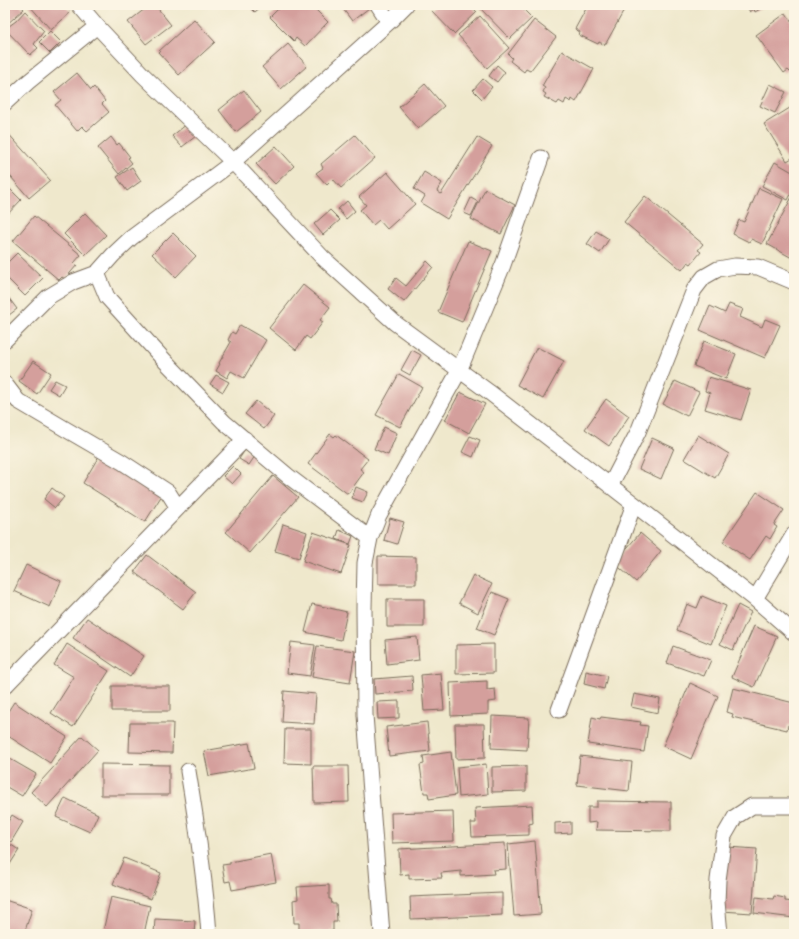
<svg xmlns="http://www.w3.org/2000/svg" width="799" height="939" viewBox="0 0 799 939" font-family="'IM FELL English',serif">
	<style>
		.building { fill: #d49f9c }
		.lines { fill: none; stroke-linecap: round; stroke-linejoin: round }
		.street-casing { stroke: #7a6c5b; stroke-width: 17 }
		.street { stroke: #fff; stroke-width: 15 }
	</style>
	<rect width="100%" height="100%" fill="#fcf5e5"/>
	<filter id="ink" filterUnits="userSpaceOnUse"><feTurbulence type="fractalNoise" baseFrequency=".025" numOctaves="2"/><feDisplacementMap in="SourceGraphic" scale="8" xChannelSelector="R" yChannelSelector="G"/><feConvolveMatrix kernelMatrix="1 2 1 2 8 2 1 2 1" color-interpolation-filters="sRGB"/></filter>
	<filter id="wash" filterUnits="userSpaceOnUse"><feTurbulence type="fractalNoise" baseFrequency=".012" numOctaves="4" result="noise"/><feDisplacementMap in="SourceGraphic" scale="16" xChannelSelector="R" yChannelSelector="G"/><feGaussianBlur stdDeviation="0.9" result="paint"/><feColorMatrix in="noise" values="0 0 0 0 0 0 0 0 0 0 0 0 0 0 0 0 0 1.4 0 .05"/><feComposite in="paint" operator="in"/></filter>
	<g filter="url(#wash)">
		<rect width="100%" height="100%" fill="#efe8cc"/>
		<g id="blocks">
			<path class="building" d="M5,5H20L24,9L5,26Z
				M29,5H64L71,12L51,30Z
				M150,5H155L171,25L146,44L128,22Z
				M248,5H263L255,12Z
				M282,5H311L328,22L305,46L296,38L294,41L270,17Z
				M340,5H373L352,21Z
				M436,5H470L477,12L454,34L431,10Z
				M477,5H519L532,18L510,39Z
				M588,5H627L605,45L599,42L598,44L579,35L580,32L575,29Z
				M746,5H767L755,12L754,9L750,12Z
				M25,11L44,31L34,44L38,48L30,55L5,29L16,21Z
				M786,13L794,25V69L790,72L788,70L784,73L756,35Z
				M480,16L509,48L487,68L458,35Z
				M194,19L215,42L179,75L158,52Z
				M534,20L556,37L530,71L526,69L524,72L510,61L512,58L508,54Z
				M50,31L61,42L50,53L39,42Z
				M288,44L307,66L281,89L262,67Z
				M562,51L594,69L576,102L572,99L571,102L566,99L564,104L559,101L557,104L544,97L546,94L543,92L545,88L542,86Z
				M497,65L505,72L497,82L489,76Z
				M77,73L91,90L94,87L105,101L102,104L109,112L87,131L82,126L77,131L55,105L61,100L54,92Z
				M483,79L492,87L482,99L473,90Z
				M425,84L444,106L418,129L399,107Z
				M770,84L786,92L775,113L760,106Z
				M244,90L261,112L236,132L219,110Z
				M793,106L794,108V157L787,161L764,124Z
				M187,124L196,136L182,147L172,136Z
				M5,130L50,180L29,198L5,170Z
				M355,135L375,158L341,188L333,179L327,185L316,173L323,168L321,164Z
				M111,137L117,145L119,143L130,157L128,158L132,163L119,174L98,148Z
				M477,137L492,146L447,219L421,203L425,196L414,189L424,172L442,183L437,191L441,194Z
				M276,146L294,166L275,184L256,164Z
				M775,162L794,173V188L788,200L762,186Z
				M132,167L141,181L127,191L117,177Z
				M387,172L415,204L387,229L379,220L373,225L360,210L366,205L359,197Z
				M5,184L21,200L5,217Z
				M759,188L783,199L762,244L751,239L749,242L733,234L739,220L744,222Z
				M485,189L515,205L501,234L471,219Z
				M794,193V254L792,258L767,244Z
				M645,196L703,244L698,250L701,252L691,264L688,262L682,270L624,222Z
				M471,198L478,202L471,216L464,213Z
				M347,201L355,211L346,219L338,209Z
				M330,210L340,220L323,235L314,224Z
				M85,213L106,235L85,255L64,234Z
				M34,216L81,255L74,263L77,265L65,279L62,277L59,280L13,241Z
				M596,231L609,239L600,253L587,244Z
				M173,233L196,256L176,277L152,254Z
				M468,241L492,251L462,322L438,312Z
				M17,253L43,278L25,296L5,276V265Z
				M427,261L433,267L404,302L388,289L396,278L406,286Z
				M303,285L330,307L320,320L323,322L310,339L306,336L296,350L269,328Z
				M5,293L17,309L5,318Z
				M729,304L743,309L740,317L762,327L765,319L780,325L765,358L700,330L710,306L725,313Z
				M240,325L266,340L244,378L231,371L227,378L216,371L220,364L219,363L231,342L228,340L232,332L235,334Z
				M704,341L736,354L726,379L694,366Z
				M537,347L564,361L543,399L517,385Z
				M412,350L421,355L410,375L401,370Z
				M33,361L51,373L37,394L19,381Z
				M399,374L422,387L400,427L376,415Z
				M216,375L229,382L223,392L210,384Z
				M709,377L751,390L741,420L705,409L710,393L705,391Z
				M55,380L65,385L59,395L49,389Z
				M675,381L699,392L687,416L663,404Z
				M460,392L485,404L469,433L445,420Z
				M606,399L629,416L609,446L585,429Z
				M256,401L274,416L264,429L245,414Z
				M384,427L397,433L388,455L374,449Z
				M330,434L334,437L336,435L368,459L360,469L364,472L348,494L308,464Z
				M698,435L729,454L715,478L684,459Z
				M470,436L480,440L473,457L462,452Z
				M652,438L674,448L661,479L639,469Z
				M245,450L255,456L249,465L239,459Z
				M99,456L162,495L145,522L83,483Z
				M233,466L241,474L232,484L223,476Z
				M273,476L298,497L250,553L226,532Z
				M356,487L368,492L363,502L352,498Z
				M52,488L64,497L55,508L44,499Z
				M757,492L784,510L774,525L777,527L770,539L766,536L750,560L723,542Z
				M390,518L404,522L397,544L384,540Z
				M283,524L307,532L299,558L275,551Z
				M339,530L353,536L350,544L336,539Z
				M313,532L351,545L341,574L303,561Z
				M640,533L661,551L636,582L614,563Z
				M147,555L196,592L183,609L134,572Z
				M378,556L416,557V584H378Z
				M26,565L61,581L50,607L14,591Z
				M473,575L492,584L478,613L459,603Z
				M492,592L509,599L494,635L477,628Z
				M702,596L726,606L711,644L677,630L687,604L697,608Z
				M387,599H424V627H387Z
				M312,604L347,612L341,640L305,632Z
				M738,605L751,612L733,650L720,644Z
				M87,618L144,656L130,677L73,638Z
				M754,626L777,636L754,687L732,677Z
				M417,637L419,660L387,664L385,640Z
				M291,642L315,645L310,676L287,673Z
				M67,644L109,671L73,727L51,713L74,677L54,665Z
				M494,644V673L456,674V645Z
				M317,646L355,651L350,683L312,677Z
				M673,646L711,660L704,676L667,663Z
				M586,671L607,676L604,689L584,684Z
				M441,673L444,710L424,711L421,675Z
				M412,676L413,691L375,694L374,679Z
				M487,681V690L495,689L496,701L488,702V714L451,716L450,683Z
				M690,683L718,696L691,759L663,746Z
				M112,686H170V711H112Z
				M733,688L794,703V726L788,725L787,730L732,717L733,714L727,712Z
				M284,691L316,694L314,724L282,722Z
				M634,694L660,699L658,713L631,707Z
				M399,701V718L378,719L377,702Z
				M14,702L67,737L50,763L5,734V716Z
				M492,716L529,718L527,750L491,748Z
				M592,717L600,719L601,717L641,722L640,725L648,726L644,752L588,744Z
				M427,722L430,751L389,756L386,727Z
				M130,723H173L172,753L129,752Z
				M455,724H484L485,758L456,759Z
				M285,729H311V764L284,763Z
				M82,736L98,750L47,807L31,792Z
				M249,743L254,768L209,776L204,751Z
				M451,752L456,795L429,799L428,793H424L420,765L424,764L423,756Z
				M5,756L36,774L22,796L5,786Z
				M580,756L632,762L629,791L577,785Z
				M101,764L169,765V795H101Z
				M486,764L488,794L459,797L457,767Z
				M313,766H348L349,802L314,803Z
				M526,766V791L492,792V767Z
				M65,798L98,814L90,832L56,817Z
				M597,801L671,802V831L596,830L597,822L588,823V807H597Z
				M532,805L533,823L529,824V835L472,837L471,823H476L475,808Z
				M453,811L454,841L392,843L391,813Z
				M12,815L23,822L11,842L5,839V827Z
				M571,822V833L555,834V823Z
				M5,841L19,850L5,872Z
				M535,841L541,914L514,916L508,844Z
				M505,843L506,869L493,870L494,874L461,876V871L441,873L442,878L409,879V874L400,875L399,849Z
				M727,847L757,849L752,913L722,911Z
				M271,854L276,882L232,890L230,881L225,882L222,865L230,864V862Z
				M124,858L161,873L151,899L113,884Z
				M329,885V899H331L332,904H336L337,922H333V931L299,933V923H294L293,900L298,899L297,887Z
				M502,893V915L411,919L410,897Z
				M774,896L785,898V901L794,902V918L754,913L756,897L773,899Z
				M111,897L150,906L144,934H118L103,931Z
				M5,900L32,909L24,934H5Z
				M155,919L195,921L194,934H154Z"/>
		</g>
	</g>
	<g filter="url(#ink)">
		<use href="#blocks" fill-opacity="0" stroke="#7a6c5b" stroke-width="1"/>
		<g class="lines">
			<g class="street-casing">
				<path id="street" d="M79,5L97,26L143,75L233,162L322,257L395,323L489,392L634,504L755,599L794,633
					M378,5L389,22
					M5,103L28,82L97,26
					M5,340L48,297L73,282L97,273
					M5,384L18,401L67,430L122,462L168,492L178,508
					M610,486L638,432L694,290L704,277L718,269L735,266L758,267L794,282
					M370,538L288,476L224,422L165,361L107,297L97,273L113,255L131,238L233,162L389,22L406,5
					M755,599L794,534
					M5,686L245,439
					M559,710L634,504
					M188,771C197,825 205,879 209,934
					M382,934L365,715L364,608L365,563L370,538L379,515L459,371L503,265L541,158
					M720,934L717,902L718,880L724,836L735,817L752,806H794"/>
			</g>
			<use href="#street" class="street"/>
		</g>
	</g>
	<rect width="799" height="939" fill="none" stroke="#fcf5e5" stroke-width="20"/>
</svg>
